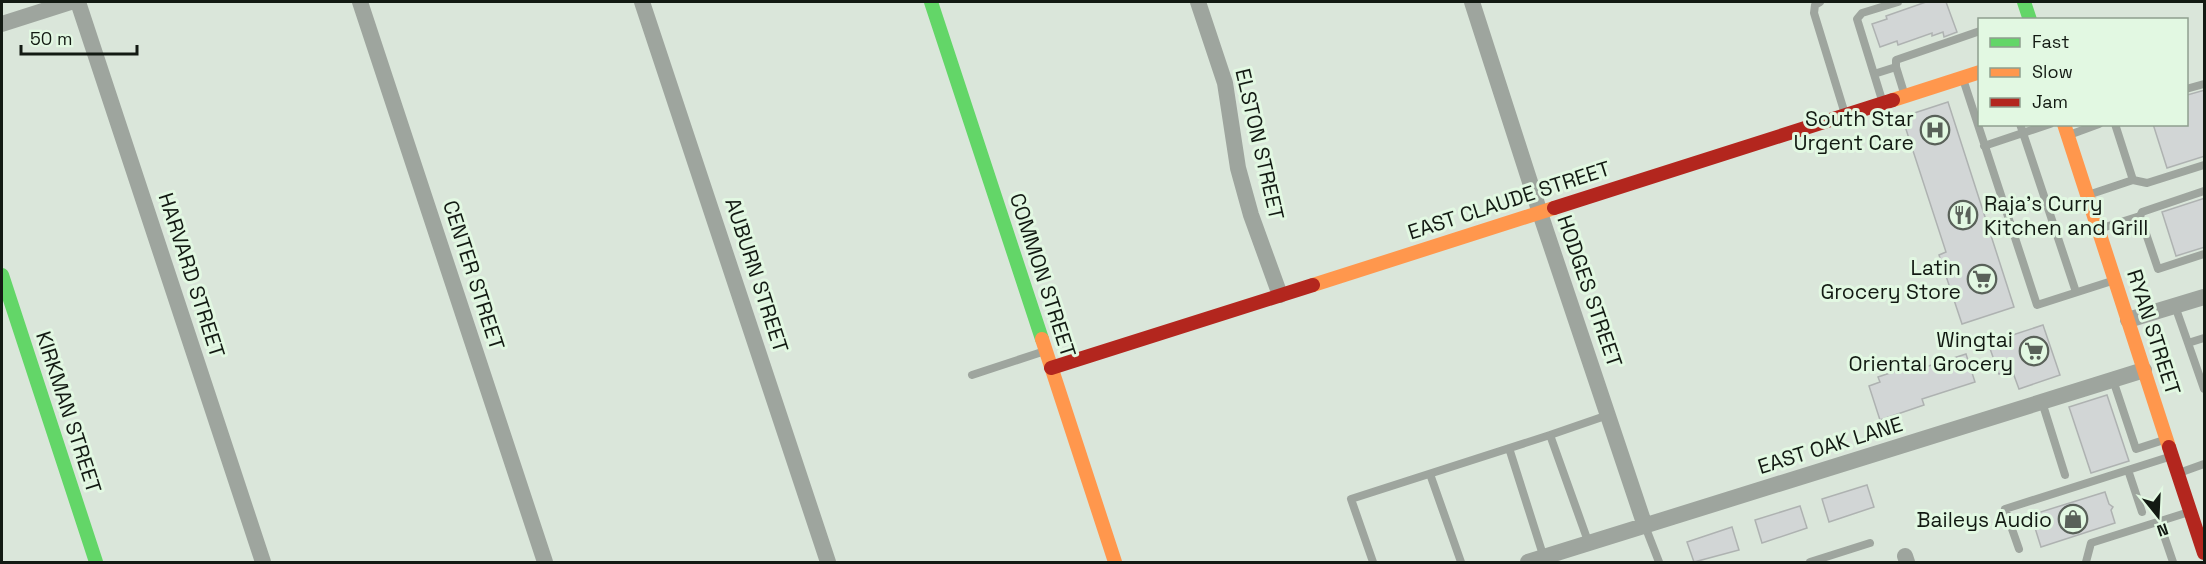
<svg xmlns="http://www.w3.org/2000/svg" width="2206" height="564" viewBox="0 0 2206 564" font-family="'Space Grotesk',sans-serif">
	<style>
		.building { fill: #d2d6d6; stroke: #aeb2b1; stroke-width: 1.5 }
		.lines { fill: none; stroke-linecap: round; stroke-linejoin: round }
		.lane { stroke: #9ea59e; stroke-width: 8 }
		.street { stroke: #9ea59e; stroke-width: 16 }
		.fast { stroke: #63d668; stroke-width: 14 }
		.slow { stroke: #ff974d; stroke-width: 14 }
		.jam { stroke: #b3261e; stroke-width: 14 }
		.labels { text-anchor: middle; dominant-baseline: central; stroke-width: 6; stroke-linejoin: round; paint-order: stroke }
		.poi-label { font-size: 21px; fill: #131a13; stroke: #e2f8e2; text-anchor: end }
		.street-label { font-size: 21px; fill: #131a13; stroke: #e2f8e2 }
	</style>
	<rect width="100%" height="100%" fill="#dae6da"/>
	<path class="building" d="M1926,2H1946L1957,32L1944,37L1943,32L1932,36V33L1898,45L1897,41L1880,47L1872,24L1887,19L1886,16Z
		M2205,90V156L2167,168L2153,124H2187V95Z
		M1948,102L2014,307L1962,324L1939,255L1946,252L1902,117Z
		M2205,198V247L2176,256L2162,212Z
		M2043,325L2060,375L2019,389L2012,370L1999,374L1988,343Z
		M1966,354L1975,382L1922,399L1924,405L1880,420L1869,386L1880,382L1878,377L1911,366L1913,371Z
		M2107,395L2129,461L2091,473L2069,407Z
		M1867,485L1874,507L1829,522L1822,499Z
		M2105,492L2109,504L2113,507L2111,510L2115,523L2041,547L2031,515Z
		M1800,506L1807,528L1762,543L1755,520Z
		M1732,527L1739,550L1694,562L1687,542Z"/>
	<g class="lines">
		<path class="lane" d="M1820,2L1815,5L1814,13L1845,114
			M1874,74L1896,67
			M1963,79L2037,305L2115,280
			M2186,89L2204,84
			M1905,96L1896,67V60L1980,31
			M1882,100L1857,19L1862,13L1898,2
			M2020,124L2076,292
			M2069,135L2099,124
			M1984,146L2050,124
			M2133,180L2147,183L2204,165
			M2088,195L2133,180L2115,124
			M2140,216L2158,269L2204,254
			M2099,229L2140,216L2142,212L2204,191
			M2175,306L2188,343
			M2204,338L2188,343L2204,389
			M972,375L1045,351
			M2113,380L2136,449L2167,439
			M2042,402L2065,475
			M1550,435L1608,415
			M1509,448L1544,558
			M2128,470L2142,512
			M2179,473L2204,464
			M1430,474L1461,562
			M2159,521L2173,562
			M1645,526L1659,562
			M2019,549L2005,509L2172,456
			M1373,562L1351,499L1550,435L1589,544
			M1810,562L1870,543
			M2086,562L2091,543L2189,512"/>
		<path class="street" d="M78,2L263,562
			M360,2L545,562
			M642,2L828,562
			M1198,2L1225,83L1238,168L1251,215L1280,295
			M1472,2L1540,213L1645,526
			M2,24L71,2
			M2128,320L2204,297
			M1905,556L1907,562
			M1528,562L2144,370"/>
		<path class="fast" d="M931,2L1042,339
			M2024,2L2030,20
			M2,275L96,562"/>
		<path class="slow" d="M1893,100L1980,72
			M2064,124L2169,447
			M1313,285L1554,208
			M1042,339L1115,562"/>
		<path class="jam" d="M1554,208L1893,100
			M1051,368L1313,285
			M2169,447L2204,553"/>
	</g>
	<defs>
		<g id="hospital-ring" transform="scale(1.5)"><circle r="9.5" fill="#e2f8e2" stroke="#596159" stroke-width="1.5"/><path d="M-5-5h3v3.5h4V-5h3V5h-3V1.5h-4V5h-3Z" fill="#596159"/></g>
		<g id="restaurant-ring" transform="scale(1.5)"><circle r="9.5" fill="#e2f8e2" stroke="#596159" stroke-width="1.5"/><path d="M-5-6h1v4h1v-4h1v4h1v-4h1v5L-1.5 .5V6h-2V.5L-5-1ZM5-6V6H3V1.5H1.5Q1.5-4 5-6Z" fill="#596159"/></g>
		<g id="supermarket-ring" transform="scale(1.5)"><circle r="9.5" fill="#e2f8e2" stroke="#596159" stroke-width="1.5"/><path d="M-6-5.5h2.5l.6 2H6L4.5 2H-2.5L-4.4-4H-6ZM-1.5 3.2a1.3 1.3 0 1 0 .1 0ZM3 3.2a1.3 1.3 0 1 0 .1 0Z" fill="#596159"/></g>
		<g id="shop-ring" transform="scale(1.5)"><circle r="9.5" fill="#e2f8e2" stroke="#596159" stroke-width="1.5"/><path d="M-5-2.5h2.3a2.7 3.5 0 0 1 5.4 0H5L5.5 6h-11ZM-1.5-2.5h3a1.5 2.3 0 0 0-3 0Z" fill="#596159"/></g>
	</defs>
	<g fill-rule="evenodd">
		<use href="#hospital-ring" x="1935" y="130"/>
		<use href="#restaurant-ring" x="1963" y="215"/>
		<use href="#supermarket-ring" x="1982" y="279"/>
		<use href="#supermarket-ring" x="2034" y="351"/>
		<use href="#shop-ring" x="2073" y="519"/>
	</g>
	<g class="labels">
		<g class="poi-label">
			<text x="1914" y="118">South Star<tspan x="1914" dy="24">Urgent Care</tspan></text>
			<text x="1984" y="203" text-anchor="start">Raja's Curry<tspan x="1984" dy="24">Kitchen and Grill</tspan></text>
			<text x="1961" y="267">Latin<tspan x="1961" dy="24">Grocery Store</tspan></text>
			<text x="2013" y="339">Wingtai<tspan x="2013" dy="24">Oriental Grocery</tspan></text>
			<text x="2052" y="519">Baileys Audio</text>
		</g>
		<g class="street-label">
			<text transform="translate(1260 144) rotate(77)">ELSTON STREET</text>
			<text transform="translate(1509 200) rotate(-18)">EAST CLAUDE STREET</text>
			<text transform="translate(192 275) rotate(72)">HARVARD STREET</text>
			<text transform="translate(474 275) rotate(72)">CENTER STREET</text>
			<text transform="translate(757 275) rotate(72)">AUBURN STREET</text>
			<text transform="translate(1043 275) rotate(72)">COMMON STREET</text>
			<text transform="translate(1590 291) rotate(71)">HODGES STREET</text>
			<text transform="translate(2154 332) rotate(72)">RYAN STREET</text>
			<text transform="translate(69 412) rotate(72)">KIRKMAN STREET</text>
			<text transform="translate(1830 445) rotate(-17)">EAST OAK LANE</text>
		</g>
	</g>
	<rect width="2206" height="564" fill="none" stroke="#131a13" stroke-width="6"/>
	<rect x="1978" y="18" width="210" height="108" fill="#e2f8e2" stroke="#8f9f8f" stroke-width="1.5"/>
	<rect x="1990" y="38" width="30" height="9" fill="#63d668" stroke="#8f9f8f" stroke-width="1.5"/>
	<text x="2032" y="48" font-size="18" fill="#131a13">Fast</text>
	<rect x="1990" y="68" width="30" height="9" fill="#ff974d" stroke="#8f9f8f" stroke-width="1.5"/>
	<text x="2032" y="78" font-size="18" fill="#131a13">Slow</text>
	<rect x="1990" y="98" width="30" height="9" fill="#b3261e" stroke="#8f9f8f" stroke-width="1.5"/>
	<text x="2032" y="108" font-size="18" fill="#131a13">Jam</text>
	<g transform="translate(2158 516) rotate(162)" stroke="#e2f8e2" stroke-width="4.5" paint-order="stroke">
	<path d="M0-4.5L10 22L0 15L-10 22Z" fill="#131a13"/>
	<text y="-9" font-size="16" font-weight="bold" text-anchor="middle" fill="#131a13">N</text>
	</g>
	<path d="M21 45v9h116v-9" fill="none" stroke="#131a13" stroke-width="3"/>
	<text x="30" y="45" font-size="18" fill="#131a13" stroke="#e2f8e2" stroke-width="4.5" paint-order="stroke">50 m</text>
</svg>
